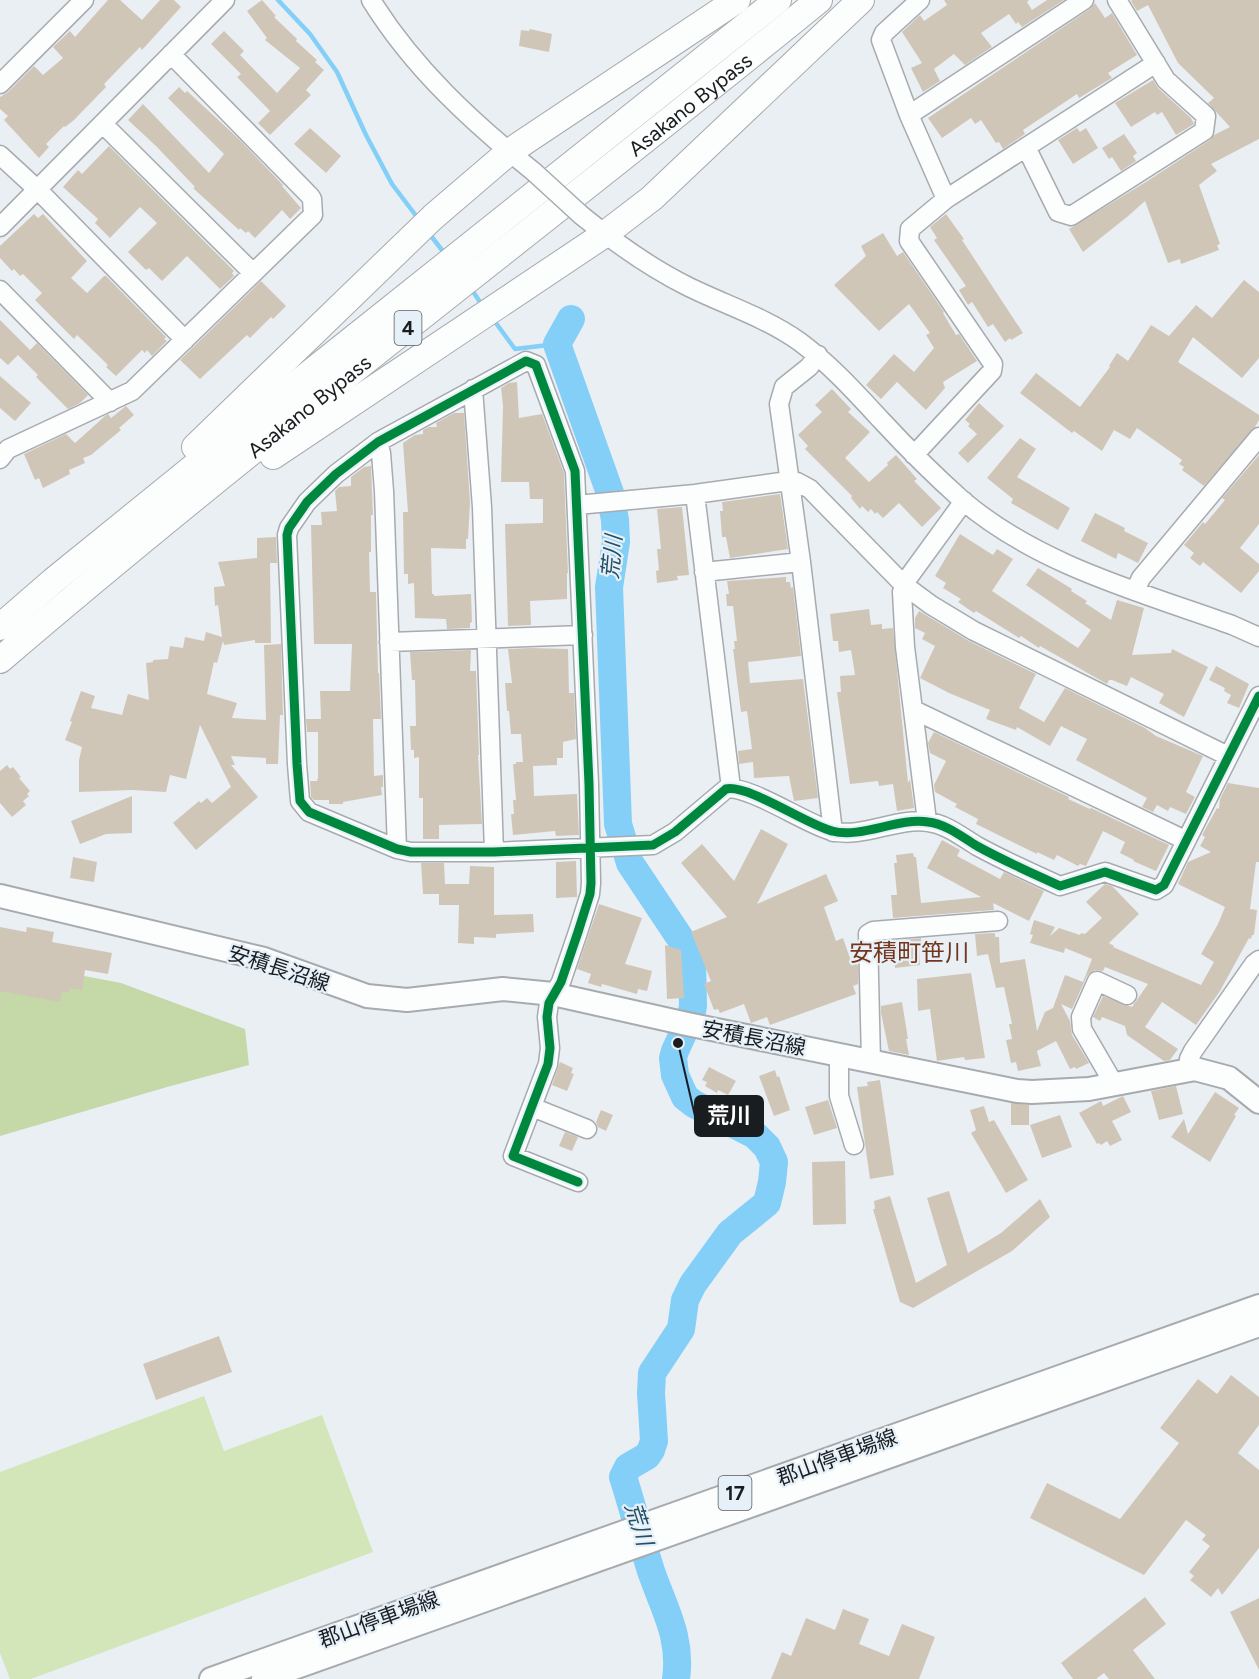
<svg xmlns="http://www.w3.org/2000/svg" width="1259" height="1679" viewBox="0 0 1259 1679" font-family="Figtree,'Noto Sans JP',sans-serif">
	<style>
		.green { fill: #d2e6b9 }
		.forest { fill: #c4d8a8 }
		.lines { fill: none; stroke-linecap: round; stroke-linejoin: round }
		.stream { stroke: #84cff8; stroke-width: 4.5 }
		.river { stroke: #84cff8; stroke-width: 28 }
		.building { fill: #d0c6b8 }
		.minor-casing { stroke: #a7abaf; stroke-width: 21 }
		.major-casing { stroke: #a7abaf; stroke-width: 26 }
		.highway-casing { stroke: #a7abaf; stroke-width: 28 }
		.minor { stroke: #fcfdfd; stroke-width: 18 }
		.major { stroke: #fcfdfd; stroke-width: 22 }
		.highway { stroke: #fcfdfd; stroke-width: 26 }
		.minor-bridge-casing { stroke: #a7abaf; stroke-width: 21; stroke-linecap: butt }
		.minor-bridge { stroke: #fcfdfd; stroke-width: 18 }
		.cycleway-casing { stroke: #e6f0f8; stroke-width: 13 }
		.cycleway { stroke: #00873e; stroke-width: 9 }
		.labels { text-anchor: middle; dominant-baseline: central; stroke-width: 4.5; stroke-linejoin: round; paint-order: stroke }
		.shield { fill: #e6f0f8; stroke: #575c61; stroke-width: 1.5 }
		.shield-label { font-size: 20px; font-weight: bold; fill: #1a1d20 }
		.street-label { font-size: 21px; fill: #1a1d20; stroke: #e6f0f8 }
		.water-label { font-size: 22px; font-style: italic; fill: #234e66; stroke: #e6f0f8 }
		.quarter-label { font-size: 24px; fill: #76341a; stroke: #e6f0f8 }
		.leader { fill: none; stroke: #1a1d20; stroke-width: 2 }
		.callout-dot { fill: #1a1d20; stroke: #e6f0f8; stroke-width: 2 }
		.callout { fill: #1a1d20; stroke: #1a1d20; stroke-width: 2 }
		.callout-label { font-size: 22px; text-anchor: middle; font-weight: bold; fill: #fff }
	</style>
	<rect width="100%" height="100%" fill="#eaeff4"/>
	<path class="green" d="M204,1396L224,1451L322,1415L373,1552L31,1679H10L0,1653V1472Z"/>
	<path class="forest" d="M0,960L121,983L245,1029L249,1065L167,1087L0,1136Z"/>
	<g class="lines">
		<path class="stream" d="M278,0L310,34L337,72L366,135L392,184L420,221
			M428,232L445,254
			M470,287L482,305
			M493,319L515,349L557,344"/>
		<path class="river" d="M571,319L557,344L610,493L615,520L616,542L609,587L618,824L630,863L682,941L692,960L693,1006L691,1016L675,1051L673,1058L675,1075L685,1097L694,1104L755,1135L767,1147L774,1162L772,1182L767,1203L730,1233L693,1284L685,1300L681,1329L652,1373L651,1393L654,1441L651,1450L647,1456L628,1467L623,1477C633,1508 641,1540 651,1571C664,1609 682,1637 676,1679"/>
	</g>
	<path class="building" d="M108,0H120L142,20L160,0H174L181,7L142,50L140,47L104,84L106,87L74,120L65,127L64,126L46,144L49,147L39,158L4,120L8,116L0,109V97L8,92L34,66L43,75L63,58L53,47L70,31L75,37Z
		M262,0L276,16L274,17L297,39L296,41L317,60L315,62L324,70L306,90L311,95L270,135L258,123L270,111L237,77L241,74L211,44L224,31L244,51L240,55L277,93L300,68L265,40L267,38L247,11Z
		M944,0H1029L1027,2L1032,10L1047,0H1064L1022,27L1018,22L1016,24L1009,14L981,33L992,47L965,65L954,54L934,69L940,81L923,92L911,68L922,63L902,32L920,15L924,21L947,5Z
		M1132,0H1259V139L1211,164L1217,171L1199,185L1220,244L1217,245L1219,250L1181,264L1180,259L1168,263L1145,201L1127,217L1083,252L1069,229L1149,180L1210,140L1214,135L1230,127L1208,103L1214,98L1178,63L1148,5L1137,11L1131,1Z
		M1095,3L1105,18L1112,13L1137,55L1108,73L1112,78L1079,98L1077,94L1023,130L1025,134L1003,149L999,142L996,143L981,120L975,124L971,118L942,138L928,118L1090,9Z
		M530,29L552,34L549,52L519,46L521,30L529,31Z
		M1153,80L1158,88L1191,118L1194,124L1176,135L1162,112L1157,115L1155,112L1131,127L1115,103Z
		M179,87L185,93L187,91L240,140L283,185L282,186L301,208L290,219L282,210L255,238L248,231L246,233L240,228L239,230L193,188L195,187L157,147L128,120L143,104L209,173L224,154L168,98Z
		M310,128L341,156L326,173L294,144Z
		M1077,128L1080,132L1086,128L1098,148L1073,164L1058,140Z
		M1124,134L1137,153L1133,156L1136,161L1121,171L1112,157L1109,159L1102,148Z
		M109,146L234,271L232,273L234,276L220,289L187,256L162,281L149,268L146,270L128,252L157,223L140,207L110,238L95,223L98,219L63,187L78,170L82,174Z
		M34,214L38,218L43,214L87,261L71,278L87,293L104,276H106L166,337L164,339L167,341L152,356L147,350L145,353L142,350L116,376L106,367L108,365L77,335L74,339L35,300L42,293L23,274L20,276L14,269L12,271L0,258V246Z
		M946,214L964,239L962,240L1023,333L1011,340L1010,338L1005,342L993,324L988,327L974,305L972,302L968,305L959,290L966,286L934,240L937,238L930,227Z
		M883,233L897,256L903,252L944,312L943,313L956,335L959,334L977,361L943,382L945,388L926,410L897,382L881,399L866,385L894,354L914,372L934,348L926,335L930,333L909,304L879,331L834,285L866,256L861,246Z
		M1244,280L1259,292V358L1242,378L1193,337L1178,362L1259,415V420L1255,427L1204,486L1182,470L1184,467L1179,464L1182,460L1137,428L1130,439L1114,430L1102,451L1074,431L1072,433L1020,393L1036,373L1080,407L1110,367L1109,366L1117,353L1128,361L1151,325L1169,336L1196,305L1212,318Z
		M261,281L286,306L273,319L271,317L250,338L247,335L200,379L180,360Z
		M0,320L30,350L37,343L88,395L80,403L68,409L36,377L38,375L18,355L8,365L0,358Z
		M0,376L31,403L15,421L0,408Z
		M517,382L519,418L542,414L564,473L568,573H567V599L530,601L531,625L508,626L505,524L543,523V499H530L529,482H501L503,406L501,388L509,383Z
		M832,389L851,409L848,412L870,432L845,458L869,482L888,465L887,463L896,455L917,479L914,481L941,508L922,527L899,503L883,518L877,512L875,514L871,509L868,512L862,506L860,509L851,498L852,496L805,449L808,446L798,435L822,412L815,405Z
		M979,403L1004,426L968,463L958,453L977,434L968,426L970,424L965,420Z
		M126,406L134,415L119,428L121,430L91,455L83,458L85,463L69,470L70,474L43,488L39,478L35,480L24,454L66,434L75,443L105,416L108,414L111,418Z
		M454,413H464L470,502L468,539H466V549L431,548L432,594H434V596L471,594L472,622L470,623V628L447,629L446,619L415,618L414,583L408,584V574H404L403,512H408L403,443L415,435L423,434V430L429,427H437L436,423Z
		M1020,438L1036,449L1017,477L1070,508L1058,530L1011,503L1013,499L987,478Z
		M1259,455V524L1240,548L1259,564V571L1241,593L1203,562L1200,566L1190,558L1194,553L1184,545L1203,522L1205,524L1225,500L1222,498Z
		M371,466L373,515H371V552H369L370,592H376L378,673H379L381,719H373L374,776L383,775V787H381L382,795L343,802V804H329V800H314L311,797L310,781H317L318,778V732H307L306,719H321L320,691H350L352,644H314L311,525H322L321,512L337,511L335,491L339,487L351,486V477L364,467Z
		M780,494L788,549L730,558L726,537H722L720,511H723L722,502Z
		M682,507L689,575L677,576L678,580L657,583L656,571L659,570L657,549H661L657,509Z
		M1095,513L1125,528L1124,531L1148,543L1138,563L1118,553L1116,559L1081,541Z
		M960,534L993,555L997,549L1013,559L992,591L1078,648L1091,630L1026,585L1038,568L1072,589L1071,591L1087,601L1085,603L1111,620L1117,600L1144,608L1132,655L1171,653L1172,649L1208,667L1184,717L1159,703L1164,694L1131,677L1127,686L1112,680H1109L1107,684L1040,646L1039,648L1021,636L1019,638L976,611L974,613L958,602L961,599L943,588L946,583L935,576Z
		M276,537L277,563H270L271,643H255V640L224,645L223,641L217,663L214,662L207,694L237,703L232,718L266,720L264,645L281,644L283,715H280L278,764H266V758L231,756L235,765H231L258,797L196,850L173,823L199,801L201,803L207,798L212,803L231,787L200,725L186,779L170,775L166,792L132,790L79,792V760L82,747L65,740L72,722L70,721L81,691L95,696L91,708L122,715L128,694L149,700L146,663L153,662V660L168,659L170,646L183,648L185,637L204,641L206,632L222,637L218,605L215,606L214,587L225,586L218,562L257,558V538Z
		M786,577V582H790L791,588L793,587L801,656L748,662L750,683L803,679L818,798L794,801L789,776L754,778L753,762L739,764L738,751L752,749L747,711L741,712L733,649H735L734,641H737L733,606H727L726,594H729L727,581Z
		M869,609L871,625L882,624V629L893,628L908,783L910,779L914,808L897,811L893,784L879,786L878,781L850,784L837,692H841L840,676L855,675L851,650L839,652L838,641H833L830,614Z
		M919,611L969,641L1036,674L1019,708L1044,722L1065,688L1145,728L1156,736L1203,756L1186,792L1195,797L1186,814L1170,807L1168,811L1157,805L1153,812L1142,807L1147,798L1076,760L1087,739L1061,726L1050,746L1017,727L1016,730L986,719L990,710L949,693L920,678L935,646L922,639L925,633L915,628V618Z
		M531,648L568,649L569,693H574L576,739L563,742V758H557V765L533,766L534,796L577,794L579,835L556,836L555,831L513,835L511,814H514L513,800H516L513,764H516V762H523L521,734H511L509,711H507L505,683H512L508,649Z
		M471,650L470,671H476L479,755H478L482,824L439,825V839H423V798H419V757L414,758V750H411L410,726H416L415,680H412L410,652Z
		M1216,666L1249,684L1239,708L1227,703L1231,695L1224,691L1225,688L1209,680Z
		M934,732L1069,797L1068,799L1090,809L1091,808L1169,845L1156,871L1133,861L1134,860L1120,853L1125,842L1103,831L1086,866L1080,864L1078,866L1057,855L1054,860L1037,852V854L976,824L978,819L955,807L957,804L935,792L934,785L946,761L930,753L928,743Z
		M7,765L10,769L13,767L21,777L19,778L30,791L27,794L29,796L23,801L26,805L12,817L0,803V771Z
		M1228,783L1259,788V862H1256L1250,909L1257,910L1254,935H1252L1251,939L1249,938L1220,991L1196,1025L1162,1002L1145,1027L1178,1049L1170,1060L1164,1061L1127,1035L1125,1026L1102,1017L1100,1021L1093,1017L1103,996L1132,1007L1148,984L1105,967L1103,971L1095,970L1087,976L1072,1009L1061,1004L1070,1021L1072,1035L1089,1063L1076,1069L1075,1067L1070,1069L1056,1041L1037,1051L1041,1066L1018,1071L1016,1062L1011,1063L1006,1040L1012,1039L1009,1024H1012L1004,987L996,988L988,954L977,956L975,934L995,933V937H999L1000,963L1025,959L1037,1031L1045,1012L1053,1008L1065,975L1083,982L1092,959L1065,948L1064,953L1030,943L1033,935L1030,934L1034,920L1055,927L1050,936L1059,928L1080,935L1081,933L1085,934L1102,918L1086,902L1105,884L1112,886L1139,914L1109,943L1114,946L1113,947L1201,985L1214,962L1201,954L1218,924L1225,907L1178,884L1188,862L1211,852L1200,846L1205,837L1202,835L1217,808L1219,809L1220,799Z
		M132,796V833L106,834L80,844L71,821Z
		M761,829L788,844L757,904L826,874L838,901L824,907L836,941L843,938L851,961L855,960L858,966V984L853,986L856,994L770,1025L767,1017L751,1023L744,1004L720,1013L718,1009L714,1010L704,984L711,981L691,932L727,917L681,863L702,844L734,881Z
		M942,840L960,850L957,856L1000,879L1004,872L1044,891L1029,921L993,903L994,910L893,918L891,895H897L894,863H897L896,855L913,853L914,857H916L921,903L981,897L927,868Z
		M73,857L97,862L94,882L70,878Z
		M576,861L577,897L556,898V862Z
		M421,863H444L445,884H469L470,866L494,867V915L533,914L534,932L496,934V938L474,937V944L458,943L459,905H439V894H423Z
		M599,904L642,918L625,964L652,971L647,991L638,989L637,994L602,984L601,987L588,983L591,974L577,969Z
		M0,927L26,932L27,927L54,932L52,942L112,953L108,974L85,970L82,990L69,988V993L62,991L60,1002L0,991Z
		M921,938V945H919L920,965L895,968L893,941Z
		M665,945L681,950L684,998L667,999Z
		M971,973L985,1058L965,1060L964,1057L937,1061L930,1009L918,1011L917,979Z
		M902,1002L908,1039H906L909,1055L889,1051L881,1013V1006Z
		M560,1062L573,1068L571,1073L574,1074L567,1091L552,1085Z
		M709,1067L736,1081L728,1095L718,1090L717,1093L705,1086L707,1082L702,1080Z
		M775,1070L777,1077L779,1076L790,1110L774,1116L759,1076Z
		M880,1080L894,1175L870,1179L857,1087L868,1086L867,1082Z
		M1176,1086L1183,1114L1159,1120L1151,1091Z
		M1215,1092L1239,1108L1234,1115L1236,1116L1210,1162L1171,1137L1184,1119L1188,1134Z
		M1123,1096L1131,1112L1112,1121L1122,1140L1110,1146L1107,1141L1101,1145L1099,1143L1097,1144L1079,1113L1101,1101L1103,1106Z
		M828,1100L837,1128L814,1135L805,1107Z
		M1011,1103L1029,1105V1125H1011Z
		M984,1106L989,1122L994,1120L1028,1180L1006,1193L971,1133L976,1130L970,1110Z
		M601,1110L613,1115L606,1131L598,1127L596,1122Z
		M1060,1115L1072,1147L1042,1158L1030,1125Z
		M565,1132L578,1137L572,1151L559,1146Z
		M845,1161L846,1224L813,1225L812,1162Z
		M949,1191L968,1253L1001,1233L1040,1199L1050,1217L1012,1251L913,1308L900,1302L873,1209H875L874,1201L890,1196L916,1283L947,1265L927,1198Z
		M219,1336L232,1372L156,1400L143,1364Z
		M1231,1375L1259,1397V1425L1238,1453L1259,1470V1548L1222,1595L1218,1588L1211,1597L1190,1580L1194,1576L1189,1572L1210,1546L1202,1540L1206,1535L1186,1520L1144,1575L1030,1518L1047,1483L1120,1519L1179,1443L1160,1428L1198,1379L1217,1394Z
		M1145,1597L1166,1624L1133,1650L1155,1679H1109L1104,1673L1096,1679H1073L1061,1663Z
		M1259,1598V1670L1230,1612Z
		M843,1609L869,1619L859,1644L889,1656L902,1624L935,1637L919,1679H771L782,1652L791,1656L806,1618L835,1630Z"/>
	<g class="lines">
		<g class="minor-casing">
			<path id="minor" d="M371,0C413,68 472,122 534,172
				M920,0L884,33L881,40L909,115L946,199
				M0,84L84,0
				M909,115L1084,0
				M103,124L253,273
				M1026,147L1058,212L1071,216L1204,131L1206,116L1166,80L1117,0
				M0,155L38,190L185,340
				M581,215C614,242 649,267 687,286C725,305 765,317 800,342C831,365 856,393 882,421C907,448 934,475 962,500C1038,565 1140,592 1232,625L1259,637
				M0,227L225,0
				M0,290L110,402
				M818,355L809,367L784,387L779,404L801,562L833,832
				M473,389L482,507L494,852
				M378,442L381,453L384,491L397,849
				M914,455L992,371L993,364L909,241L910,229L946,199L1156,63
				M0,459L8,449L132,391L313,215L312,199L310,196L171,54
				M695,494L731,788
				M577,505L695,494L781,482H797L810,489L904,585L931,605L974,631L1228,756
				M704,572L801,562
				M1135,591L1141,578L1259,437
				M389,642L583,635
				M914,710L1185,840
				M927,821L905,647L902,592L908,578L964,501
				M839,1055V1096L854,1145
				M871,1062L868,934L873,931L998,921
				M1188,1070L1189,1059L1193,1051L1254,964L1259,960
				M1114,1084L1082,1029L1081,1017L1097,981L1127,995
				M532,1107L587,1129
				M578,1182L513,1156L548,1064L550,1048L547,1017L549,1003L561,982L578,932L590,894L591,883L589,784L575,471L537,368L536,365L526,361L378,442L336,474L307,502L289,528L287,535L297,764L300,801L309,812L397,849L411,852H494L653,845L675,832L726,789C748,784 807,825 832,831C861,839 898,817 928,822C946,824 962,837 977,846C1004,861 1032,873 1060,886L1105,872L1156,890L1164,885L1259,696"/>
		</g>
		<g class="major-casing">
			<path id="major" d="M0,896L264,959L367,996L407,1000L503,989L553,994L687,1024L1017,1091L1032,1092L1089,1089L1195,1069L1229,1078L1259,1102
				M211,1679L1259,1306
				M263,1679L1259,1325"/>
		</g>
		<g class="highway-casing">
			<g id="highway">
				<path d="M195,447L433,217L509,152L737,0"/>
				<path d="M273,456L605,234L652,198L861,0"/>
				<path d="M0,627L53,581L295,385L778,0"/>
				<path id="s1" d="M0,660C266,432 547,222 819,0"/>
			</g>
		</g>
		<use href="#minor" class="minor"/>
		<use href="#major" class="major"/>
		<use href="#highway" class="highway"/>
		<g class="minor-bridge-casing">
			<path id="minor-bridge" d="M534,172L581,215"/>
		</g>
		<use href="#minor-bridge" class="minor-bridge"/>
		<g class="cycleway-casing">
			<path id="cycleway" d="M578,1182L513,1156L548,1064L550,1048L547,1017L549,1003L561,982L578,932L590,894L591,883L589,784L575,471L537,368L536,365L526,361L378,442L336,474L307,502L289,528L287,535L297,764L300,801L309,812L397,849L411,852H494L653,845L675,832L726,789C748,784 807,825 832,831C861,839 898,817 928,822C946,824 962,837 977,846C1004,861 1032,873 1060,886L1105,872L1156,890L1164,885L1259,696"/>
		</g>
		<use href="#cycleway" class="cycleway"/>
	</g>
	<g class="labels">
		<g class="shield">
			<rect x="394.5" y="311" width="27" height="34" rx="4.5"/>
			<rect x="718.5" y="1476" width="33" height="34" rx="4.5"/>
		</g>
		<g class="shield-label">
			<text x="408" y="328">4</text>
			<text x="735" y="1493">17</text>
		</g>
		<g class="street-label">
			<text stroke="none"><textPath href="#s1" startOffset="886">Asakano Bypass</textPath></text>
			<text stroke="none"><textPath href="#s1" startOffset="400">Asakano Bypass</textPath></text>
			<text transform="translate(279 968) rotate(18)">安積長沼線</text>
			<text transform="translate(754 1038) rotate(11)">安積長沼線</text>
			<text transform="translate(837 1457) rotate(-20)">郡山停車場線</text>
			<text transform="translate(379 1619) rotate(-20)">郡山停車場線</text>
		</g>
		<g class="water-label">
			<text transform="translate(612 557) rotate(-85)">荒川</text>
			<text transform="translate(639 1524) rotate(72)">荒川</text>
		</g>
		<g class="quarter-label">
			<text x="909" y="952">安積町笹川</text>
		</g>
	</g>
	<path class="leader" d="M678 1043L695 1116"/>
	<circle class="callout-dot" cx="678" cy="1043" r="6"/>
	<rect class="callout" x="695" y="1096" width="68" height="40" rx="6"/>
	<g class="callout-label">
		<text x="729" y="1123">荒川</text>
	</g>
</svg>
